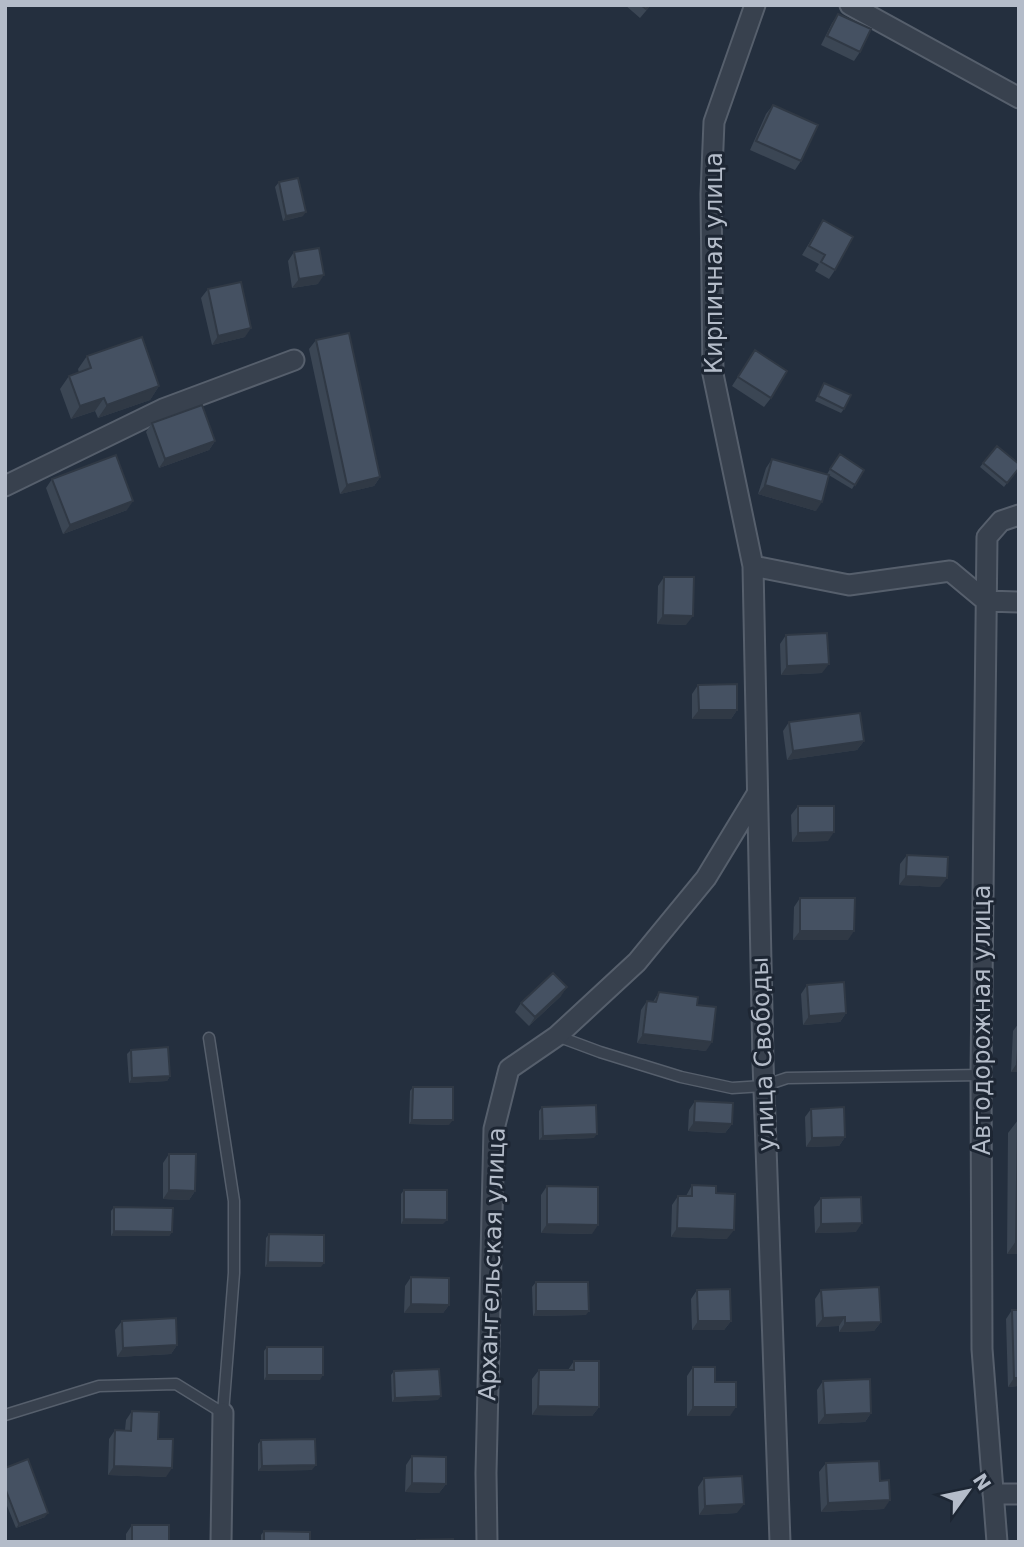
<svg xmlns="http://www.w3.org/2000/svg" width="1024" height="1547" viewBox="0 0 1024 1547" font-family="'DejaVu Sans',sans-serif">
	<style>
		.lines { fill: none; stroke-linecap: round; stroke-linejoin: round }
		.service-casing { stroke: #565f6c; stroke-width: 13 }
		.minor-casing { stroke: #565f6c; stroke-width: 23 }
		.service { stroke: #38414e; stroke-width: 10 }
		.minor { stroke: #38414e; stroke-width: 19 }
		.wall { fill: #3b4654 }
		.shaded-wall { fill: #303945 }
		.building { fill: #455162; stroke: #303945; stroke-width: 2 }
		.labels { text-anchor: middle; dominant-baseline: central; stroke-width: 6; stroke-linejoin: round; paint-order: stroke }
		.street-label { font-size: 24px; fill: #b4bcc9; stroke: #1d2633 }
	</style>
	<rect width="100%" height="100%" fill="#242f3e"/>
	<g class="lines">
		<g class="service-casing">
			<path id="service" d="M557,1036L600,1052L681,1077L732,1088L763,1086L787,1078L981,1075
				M5,1415L99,1386L176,1384L223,1413L234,1273V1201L209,1038"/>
		</g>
		<g class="minor-casing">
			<path id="minor" d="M755,5L714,122L711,194L713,374L753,566L763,1062L780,1542
				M850,5L1019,98
				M5,486L163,409L294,360
				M753,566L849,585L950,571L986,601L1019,602
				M993,1494H1019
				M221,1542L223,1413
				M487,1542L486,1473L494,1129L509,1069L557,1036L637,962L706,878L757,794
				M997,1542L982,1349L981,1075L987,537L1001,521L1019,515"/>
		</g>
		<use href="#service" class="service"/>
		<use href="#minor" class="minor"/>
	</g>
	<path class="wall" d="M625,5H651L640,18Z
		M838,14L860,52L854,61L821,45L832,23Z
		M773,105L801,161L795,170L750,150L766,114Z
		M279,182L303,216L283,221L275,187Z
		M823,220L835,270L829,279L815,271L819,264L802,255Z
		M294,252L318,284L292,288L288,261Z
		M208,289L245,337L212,345L201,298Z
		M316,340L380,477L374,486L340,494L309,349Z
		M755,350L771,398L764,407L732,386Z
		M87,356L159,386L150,400L98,418L95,411L71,419L60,389L69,376L79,373L78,369Z
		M824,383L844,409L841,413L815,401Z
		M152,423L215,441L209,450L159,468L146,432Z
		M997,446L1019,468L1004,487L980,467Z
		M840,454L864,470L852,489L827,474Z
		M772,459L816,511L758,494L766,468Z
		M52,479L127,510L63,534L46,488Z
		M664,577L686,625L657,624L658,586Z
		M786,635L822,673L781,675L780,644Z
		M698,685L737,710L731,719H692V694Z
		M789,722L864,741L857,750L787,760L783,731Z
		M798,806L828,841L792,842L791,815Z
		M1018,833H1019V874H1017Z
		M907,855L940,887L899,885L900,864Z
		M800,898L848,940H793L794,907Z
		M1019,938V974H1018Z
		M807,985L846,1013L840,1022L803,1025L801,994Z
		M659,992L697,1005L706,1051L637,1043L641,1010L647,1001L653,1002Z
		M561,996L529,1026L515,1012L521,1003Z
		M1019,1023V1072H1011L1013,1031Z
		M131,1050L170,1076L167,1081L129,1083L127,1054Z
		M413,1087L449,1125L409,1124L410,1091Z
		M695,1101L732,1124L725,1133L688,1131L689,1110Z
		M542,1107L594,1138L539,1140V1111Z
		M811,1109L845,1137L839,1146L806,1147L805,1117Z
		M1018,1120L1019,1254H1007L1008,1133Z
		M169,1154L195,1191L189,1200L163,1199V1163Z
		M692,1185L716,1193L727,1239L671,1237L672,1205L678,1196H686Z
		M547,1186L592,1234L541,1233V1195Z
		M404,1190L443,1224H401V1194Z
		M821,1198L856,1232L815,1233L814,1207Z
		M114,1207L172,1232L169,1236H111V1211Z
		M269,1234L321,1267H265L266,1238Z
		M411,1277L449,1305L443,1313H404L405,1286Z
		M536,1282L586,1315L533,1316L532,1287Z
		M697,1290L731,1321L724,1330H692L691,1299Z
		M821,1290L881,1322L874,1331L839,1332V1326L816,1327L815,1299Z
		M1012,1310H1019V1386L1008,1387L1006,1319Z
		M122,1321L177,1345L171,1354L117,1357L115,1330Z
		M267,1347L320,1380H264V1351Z
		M574,1361L599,1407L592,1416L532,1415V1379L539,1370H568Z
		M693,1367L715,1382L730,1416H687V1376Z
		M394,1371L438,1400L392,1402L391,1375Z
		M823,1381L871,1413L865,1422L818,1424L817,1390Z
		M132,1411L158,1439L166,1477L108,1475L109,1439L115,1430H125L126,1420Z
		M261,1440L312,1470L258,1471V1444Z
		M412,1456L446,1484L439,1493L405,1492L406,1465Z
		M826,1463L880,1481L884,1509L821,1512L819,1472Z
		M5,1468L45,1517L16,1528L5,1501Z
		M704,1478L737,1513L699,1515L698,1487Z
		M132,1525L169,1542H126V1534Z
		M264,1531L310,1542H261V1535Z"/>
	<path class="shaded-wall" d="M306,212L303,216L283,221L286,216Z
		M324,275L318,284L292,288L299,279Z
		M251,328L245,337L212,345L218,336Z
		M159,386L150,400L98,418L107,405Z
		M104,398L95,411L71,419L80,406Z
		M215,441L209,450L159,468L165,459Z
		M380,477L374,486L340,494L347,485Z
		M765,485L822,502L816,511L758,494Z
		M133,501L127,510L63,534L70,525Z
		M663,615L693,616L686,625L657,624Z
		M829,664L822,673L781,675L787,666Z
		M699,710H737L731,719H692Z
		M864,741L857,750L787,760L793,751Z
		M834,832L828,841L792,842L798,833Z
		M906,876L947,878L940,887L899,885Z
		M800,931H854L848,940H793Z
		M567,987L561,996L529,1026L535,1017Z
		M846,1013L840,1022L803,1025L809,1016Z
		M643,1034L712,1042L706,1051L637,1043Z
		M1017,1063H1019V1072H1011Z
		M170,1076L167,1081L129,1083L132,1078Z
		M412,1120H453L449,1125L409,1124Z
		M694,1122L732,1124L725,1133L688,1131Z
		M597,1134L594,1138L539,1140L543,1136Z
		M845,1137L839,1146L806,1147L812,1138Z
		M169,1190L195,1191L189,1200L163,1199Z
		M404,1219L447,1220L443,1224H401Z
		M862,1223L856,1232L815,1233L821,1224Z
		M547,1224L598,1225L592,1234L541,1233Z
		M677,1228L734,1230L727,1239L671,1237Z
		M114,1231L172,1232L169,1236H111Z
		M1016,1241H1019V1254H1007Z
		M268,1262L324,1263L321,1267H265Z
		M411,1304L449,1305L443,1313H404Z
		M536,1311H589L586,1315L533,1316Z
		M845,1317L839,1326L816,1327L823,1318Z
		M698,1321H731L724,1330H692Z
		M881,1322L874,1331L839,1332L845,1323Z
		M177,1345L171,1354L117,1357L123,1348Z
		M267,1375H323L320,1380H264Z
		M1014,1378H1019V1386L1008,1387Z
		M441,1396L438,1400L392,1402L395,1398Z
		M538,1406L599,1407L592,1416L532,1415Z
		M693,1407H736L730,1416H687Z
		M871,1413L865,1422L818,1424L825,1415Z
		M316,1465L312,1470L258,1471L262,1466Z
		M114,1466L172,1468L166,1477L108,1475Z
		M412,1483L446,1484L439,1493L405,1492Z
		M890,1500L884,1509L821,1512L828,1503Z
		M744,1504L737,1513L699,1515L705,1506Z
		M48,1513L45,1517L16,1528L19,1524Z"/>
	<path class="building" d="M641,5H650L646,9Z
		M838,14L871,29L860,52L827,36Z
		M773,105L818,125L801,161L756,141Z
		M298,178L306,212L286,216L279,182Z
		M823,220L853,237L835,270L821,262L825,255L809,246Z
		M319,248L324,275L299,279L294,252Z
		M241,282L251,328L218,336L208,289Z
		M349,333L380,477L347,485L316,340Z
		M142,337L159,386L107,405L104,398L80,406L69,376L91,368L87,356Z
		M755,350L787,371L771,398L738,377Z
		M824,383L851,395L844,409L818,396Z
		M202,405L215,441L165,459L152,423Z
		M997,446L1019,464V468L1007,483L983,463Z
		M840,454L864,470L855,485L830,469Z
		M116,455L133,501L70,525L52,479Z
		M772,459L829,475L822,502L765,485Z
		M664,577H694L693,616L663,615Z
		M827,633L829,664L787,666L786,635Z
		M737,684V710H699L698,685Z
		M860,713L864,741L793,751L789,722Z
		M798,806H834V832L798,833Z
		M907,855L948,857L947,878L906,876Z
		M800,898H855L854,931H800Z
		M553,973L567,987L535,1017L521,1003Z
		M844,982L846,1013L809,1016L807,985Z
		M659,992L698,997L697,1005L716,1007L712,1042L643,1034L647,1001L656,1002Z
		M1019,1038V1063H1017Z
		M168,1047L170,1076L132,1078L131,1050Z
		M413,1087H453V1120H412Z
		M695,1101L733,1103L732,1124L694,1122Z
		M596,1105L597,1134L543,1136L542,1107Z
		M844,1107L845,1137L812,1138L811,1109Z
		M1018,1120H1019V1241H1016Z
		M169,1154H196L195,1191L169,1190Z
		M692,1185L716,1186V1193L735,1194L734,1230L677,1228L678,1196H692Z
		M547,1186L598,1187V1225L547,1224Z
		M404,1190H447V1220L404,1219Z
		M861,1197L862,1223L821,1224V1198Z
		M114,1207L173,1208L172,1232L114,1231Z
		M269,1234L324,1235V1263L268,1262Z
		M411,1277L449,1278V1305L411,1304Z
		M536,1282H588L589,1311H536Z
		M879,1287L881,1322L845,1323V1317L823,1318L821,1290Z
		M730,1289L731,1321H698L697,1290Z
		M1012,1310H1019V1378H1014Z
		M176,1318L177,1345L123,1348L122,1321Z
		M267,1347H323V1375H267Z
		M574,1361H599V1407L538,1406L539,1370H574Z
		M693,1367H715V1382H736V1407H693Z
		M439,1369L441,1396L395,1398L394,1371Z
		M870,1379L871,1413L825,1415L823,1381Z
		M132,1411L159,1412L158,1439H173L172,1468L114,1466L115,1430L131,1431Z
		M315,1439L316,1465L262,1466L261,1440Z
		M412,1456L446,1457V1484L412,1483Z
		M28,1459L48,1513L19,1524L5,1488V1468Z
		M879,1461L880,1481L889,1480L890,1500L828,1503L826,1463Z
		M742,1476L744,1504L705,1506L704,1478Z
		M132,1525H169V1542H132Z
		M264,1531L310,1532V1542H264Z
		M453,1539V1542H417V1540Z"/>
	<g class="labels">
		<g class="street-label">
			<text transform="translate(714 263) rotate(-90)">Кирпичная улица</text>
			<text transform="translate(982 1020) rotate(-90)">Автодорожная улица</text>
			<text transform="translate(763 1054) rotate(-92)">улица Свободы</text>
			<text transform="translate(492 1264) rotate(-88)">Архангельская улица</text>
		</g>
	</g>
	<rect width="1024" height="1547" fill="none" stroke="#b4bcc9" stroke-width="14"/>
	<g transform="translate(968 1491) rotate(57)" stroke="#1d2633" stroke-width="5" paint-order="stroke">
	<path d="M0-5L12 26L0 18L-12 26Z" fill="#b4bcc9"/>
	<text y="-10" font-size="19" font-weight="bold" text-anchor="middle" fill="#b4bcc9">N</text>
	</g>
</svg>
